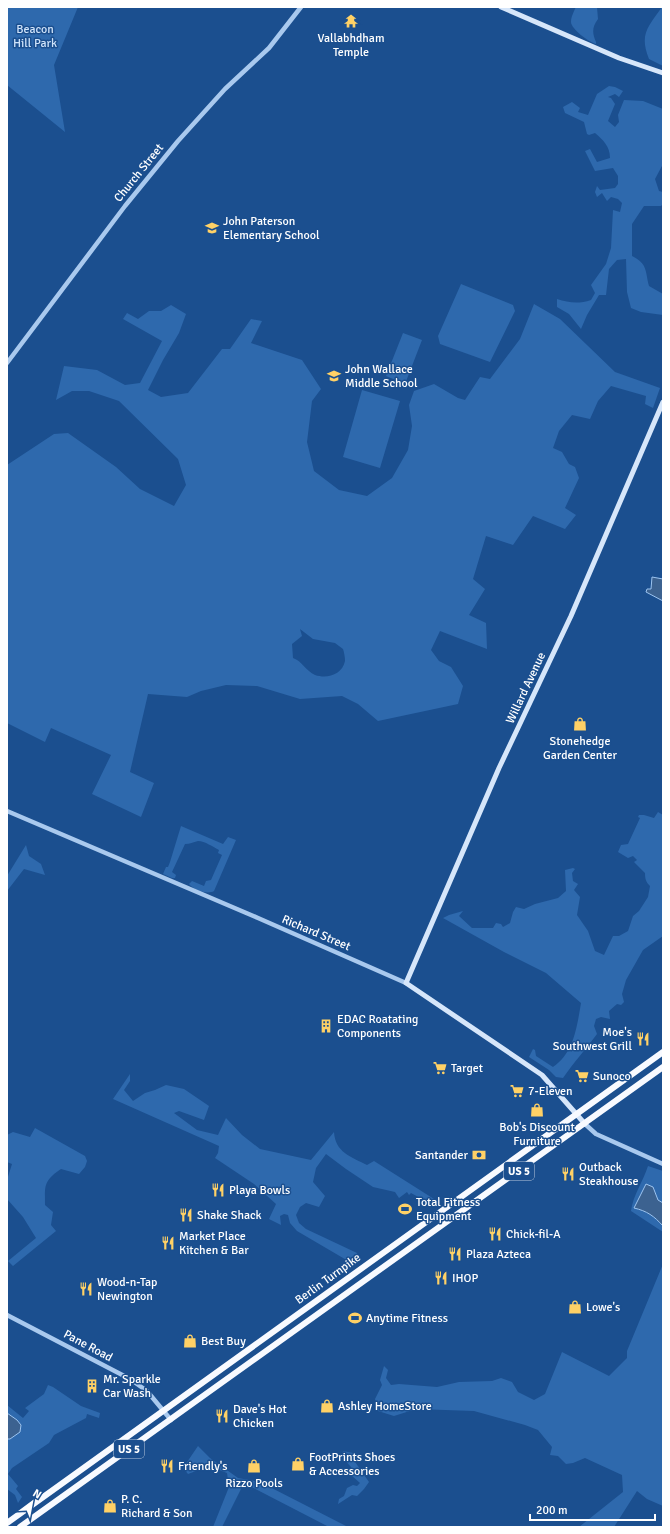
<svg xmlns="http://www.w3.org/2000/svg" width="670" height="1534" viewBox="0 0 670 1534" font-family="Signika,sans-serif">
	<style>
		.green { fill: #2e69ad; fill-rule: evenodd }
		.water { fill: #3c6290; stroke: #9cc4f0 }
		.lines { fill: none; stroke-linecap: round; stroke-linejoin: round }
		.tertiary { stroke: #a9c9ee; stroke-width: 4.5 }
		.secondary { stroke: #d6e6fa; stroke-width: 5 }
		.trunk { stroke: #f8faff; stroke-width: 6 }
		.labels { text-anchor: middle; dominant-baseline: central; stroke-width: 3; stroke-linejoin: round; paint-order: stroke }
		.shield { fill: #1b4f8f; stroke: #bbcadd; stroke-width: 1 }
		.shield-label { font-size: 11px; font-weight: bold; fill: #fff }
		.park-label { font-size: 12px; fill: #cfe3fa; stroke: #1b4f8f }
		.poi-label { font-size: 12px; fill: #fff; stroke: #1b4f8f; text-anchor: start }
		.street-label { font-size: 12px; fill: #fff; stroke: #1b4f8f }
	</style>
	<rect width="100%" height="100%" fill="#1b4f8f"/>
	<path class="green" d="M7,7H78L54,65L65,132L7,85Z
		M576,7H597L598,19C592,27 592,33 596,42V44C589,42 571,29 571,22C571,17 574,11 576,7Z
		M662,7H663V66L649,59C639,34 648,27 662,7Z
		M609,86L615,87L623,91L619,97L615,94L608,97L611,98L615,104L608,121L615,127L619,122L618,115L624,100L643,101L663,109V164L655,179L659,191L663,192V204L661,206H644L632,224V256C648,264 645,271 649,286L663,294V315L641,312L631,308L627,292L626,259L617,260L609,269L606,295H599L587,315L581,329L569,314L557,307V299C569,303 579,304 591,300L595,293L591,285L606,264L611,248L613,210L620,212L622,203L618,199L611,197L607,201L602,193L597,197L595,192L597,186L600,190L615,188L618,184V176L613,168L595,171L585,151L590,149L597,162L610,158C610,146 603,140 595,133L589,135L587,134L584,122L565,113L563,107L572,102L580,108L578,112L588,115L597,94Z
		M461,284L513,305L515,311L490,362L440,344L438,336Z
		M534,304L560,319L615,372L660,388L653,408L645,404L646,396L611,386L598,401L590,419L572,415L559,431L553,448L562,452L569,464L575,467L579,478L565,508L576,515L565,529L533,516L513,545L486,536L473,579L485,589L469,615L486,623L487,649L440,631L431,650L439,661L451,667L463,686L458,704L378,721L358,704L342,696L300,699L257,686L226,685L201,691L187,697L148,694L130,772L154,783L141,817L92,794L111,755L51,728L45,742L7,723V465L54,434L68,433L116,467L140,489L174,506L186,485L178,459L119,401L89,391H72L56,400L64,366L97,370L125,385L140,383L162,341L123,319L127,313L138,319L149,311H161L171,305L186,314L179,333L163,360L148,390L161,397L188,393L222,349H230L251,319L262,321L251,343L302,360L321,389L312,401L307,442L314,471L339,490L367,496L392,478L408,450L412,426L409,405L414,391L434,384L458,398L465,400L480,377L490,379L520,339ZM300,629L313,639L335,643L343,649C344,652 345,657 345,661C342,675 327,679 315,675C306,671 302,661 293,658L292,644L302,636Z
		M403,333L422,340L405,384L386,376Z
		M362,390L400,401L380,468L343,457Z
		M658,812L663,815V936L643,950L626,980L622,994L624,1002L621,1005L617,1004L609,1011L610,1019L601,1017L596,1019L594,1026L597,1034C586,1049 574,1062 563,1078L556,1077L549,1070L529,1057L533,1049L535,1050L536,1056L553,1067C574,1053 577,1026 581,1003L546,973L504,952L443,918L449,915L463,911L459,916L472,928H493L496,923L501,924L503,927L510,923L513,912L516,907L524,909L535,904L558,898L566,891L565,870L573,868L575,869L572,873L573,881L578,884L574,890L580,897L577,915L588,931L595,951L604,955L613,936H619L628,931L633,916L639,911L648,897L650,886C646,882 645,879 645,873L634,862L637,860L633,856L628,858L618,852L621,845L628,844L640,818L638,817L639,815H644L654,818Z
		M181,826L223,844L228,837L236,840L214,891C207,895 194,890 189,884L192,881L204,886L206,881L211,880L222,855L218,853L219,850C213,847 205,841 198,841C193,842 190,844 185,844L172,872L176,875L175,878H172L163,874L166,867H168L170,862Z
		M26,845L29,856L41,864L45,875L24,869L7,891V876Z
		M130,1074V1081L124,1090L133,1101L145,1093L155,1090L166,1085L184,1089L209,1106L204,1120L179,1111L174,1113L197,1130L218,1135L226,1118L242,1135L260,1149L311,1160L334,1132C335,1152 351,1157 367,1165L374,1161L434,1199L431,1204L411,1193L409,1195L407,1192L399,1198L395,1192L373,1187L346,1169L326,1154L316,1168L313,1182L325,1196L319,1207L306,1203L300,1207L296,1215L299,1223L306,1229L357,1253L358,1261L355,1265L297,1231L290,1223L288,1215L284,1214L280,1216L281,1225L269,1219L276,1204L254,1184L215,1158L218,1153L219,1146L113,1099Z
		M35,1128L85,1156L87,1161L85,1167L79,1174L61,1169C43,1181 45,1186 45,1205L53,1212L51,1225L56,1231L13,1266L8,1261L36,1238L23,1217L7,1199V1180L12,1164L7,1162V1135L13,1132L30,1137Z
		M648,1166L663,1171V1232L631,1211C633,1195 643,1182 648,1166Z
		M663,1264V1506L647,1499L637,1491L614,1527H579L623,1492L622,1475L585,1458L573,1463L566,1464L558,1456L550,1455L552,1447L538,1430L525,1425L474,1411L416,1409L394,1416L378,1411L375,1399L382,1385L380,1380L384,1366L388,1370L386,1378L391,1385L399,1384L437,1387L459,1382L492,1381L501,1378L512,1382L518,1392L534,1400L545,1394L562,1352L609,1376L627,1358V1351Z
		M48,1385L53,1387L81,1406L100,1413L99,1418L87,1414L86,1418L54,1435L49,1443L12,1468L8,1474L18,1486L16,1489L22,1497L18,1503L15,1495L7,1489V1405L23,1418L29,1411L25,1408L44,1394Z
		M198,1446L210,1458L238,1478L260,1482L348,1527H329L244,1483L222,1527H213L229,1487L227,1473L209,1466L188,1474L183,1468Z
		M343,1451L353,1453V1459L369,1482L364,1489L357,1496L352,1495L338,1504L339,1499L344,1496L347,1488L353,1485L357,1486L360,1483L351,1475V1467L342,1457Z"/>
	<path class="water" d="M652,577L663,579V601L646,592L647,589H651Z
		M646,1184L653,1187L658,1200L663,1203V1226C654,1216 647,1211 634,1208Z
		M7,1413L17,1420L21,1425L20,1432L10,1439H7Z"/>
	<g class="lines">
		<path class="tertiary" d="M7,363L125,206L178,141L225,89L269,48L301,7
			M7,811L258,918L406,983
			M585,1124L596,1134L663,1164
			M7,1315L130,1379L147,1391L171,1420"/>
		<path class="secondary" d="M501,7L619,58L663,73
			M585,1124L542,1075L406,983L499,768L571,616L663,402"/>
		<path class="trunk" d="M7,1523C226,1367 444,1208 663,1052
			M20,1527L663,1067"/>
	</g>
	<defs>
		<g id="temple-bare" transform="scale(1.08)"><path d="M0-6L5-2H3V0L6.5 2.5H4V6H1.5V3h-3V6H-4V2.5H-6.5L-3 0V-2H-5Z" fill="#ffd166" stroke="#1b4f8f" stroke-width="2.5" paint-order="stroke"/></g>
		<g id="school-bare" transform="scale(1.08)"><path d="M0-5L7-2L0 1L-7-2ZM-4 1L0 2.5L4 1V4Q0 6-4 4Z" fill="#ffd166" stroke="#1b4f8f" stroke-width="2.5" paint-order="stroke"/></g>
		<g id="shop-bare" transform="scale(1.08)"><path d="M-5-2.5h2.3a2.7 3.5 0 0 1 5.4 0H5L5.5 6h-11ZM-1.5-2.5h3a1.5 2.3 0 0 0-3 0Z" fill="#ffd166" stroke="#1b4f8f" stroke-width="2.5" paint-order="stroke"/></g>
		<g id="building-bare" transform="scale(1.08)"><path d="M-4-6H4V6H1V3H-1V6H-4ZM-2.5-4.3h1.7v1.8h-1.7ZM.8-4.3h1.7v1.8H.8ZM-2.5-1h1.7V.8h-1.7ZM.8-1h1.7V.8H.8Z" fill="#ffd166" stroke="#1b4f8f" stroke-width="2.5" paint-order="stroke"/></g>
		<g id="restaurant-bare" transform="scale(1.08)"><path d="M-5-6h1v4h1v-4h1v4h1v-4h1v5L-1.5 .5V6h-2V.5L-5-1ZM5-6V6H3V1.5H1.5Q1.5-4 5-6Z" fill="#ffd166" stroke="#1b4f8f" stroke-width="2.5" paint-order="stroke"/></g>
		<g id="supermarket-bare" transform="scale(1.08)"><path d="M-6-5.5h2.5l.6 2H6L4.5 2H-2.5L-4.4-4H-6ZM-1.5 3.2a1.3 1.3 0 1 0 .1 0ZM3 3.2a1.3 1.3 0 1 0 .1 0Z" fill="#ffd166" stroke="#1b4f8f" stroke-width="2.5" paint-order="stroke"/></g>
		<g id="bank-bare" transform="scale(1.08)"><path d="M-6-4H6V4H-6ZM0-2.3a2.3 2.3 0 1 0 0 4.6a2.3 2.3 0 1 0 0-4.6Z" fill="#ffd166" stroke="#1b4f8f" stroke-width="2.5" paint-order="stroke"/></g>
		<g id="stadium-bare" transform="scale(1.08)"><path d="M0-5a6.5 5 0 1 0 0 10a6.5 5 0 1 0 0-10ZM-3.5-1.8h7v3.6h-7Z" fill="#ffd166" stroke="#1b4f8f" stroke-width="2.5" paint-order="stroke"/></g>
	</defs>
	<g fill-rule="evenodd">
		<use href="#temple-bare" x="351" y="21"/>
		<use href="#school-bare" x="212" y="228"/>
		<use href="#school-bare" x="334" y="376"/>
		<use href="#shop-bare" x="580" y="724"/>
		<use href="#building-bare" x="326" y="1026"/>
		<use href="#restaurant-bare" x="643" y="1039"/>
		<use href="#supermarket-bare" x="440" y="1068"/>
		<use href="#supermarket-bare" x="582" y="1076"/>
		<use href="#supermarket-bare" x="517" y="1091"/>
		<use href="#shop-bare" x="537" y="1110"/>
		<use href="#bank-bare" x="479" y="1155"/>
		<use href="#restaurant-bare" x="568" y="1174"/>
		<use href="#restaurant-bare" x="218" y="1190"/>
		<use href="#stadium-bare" x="405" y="1209"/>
		<use href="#restaurant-bare" x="186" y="1215"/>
		<use href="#restaurant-bare" x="495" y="1234"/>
		<use href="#restaurant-bare" x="168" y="1243"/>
		<use href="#restaurant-bare" x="455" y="1254"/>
		<use href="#restaurant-bare" x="441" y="1278"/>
		<use href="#restaurant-bare" x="86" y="1289"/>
		<use href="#shop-bare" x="575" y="1307"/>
		<use href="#stadium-bare" x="355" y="1318"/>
		<use href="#shop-bare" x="190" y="1341"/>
		<use href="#building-bare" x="92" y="1386"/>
		<use href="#shop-bare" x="327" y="1406"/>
		<use href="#restaurant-bare" x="222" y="1416"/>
		<use href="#shop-bare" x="298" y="1464"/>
		<use href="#restaurant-bare" x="167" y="1466"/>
		<use href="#shop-bare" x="254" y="1466"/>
		<use href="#shop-bare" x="110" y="1506"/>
	</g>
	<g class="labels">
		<g class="shield">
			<rect x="504" y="1162" width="30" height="18" rx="3"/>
			<rect x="114" y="1440" width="30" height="18" rx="3"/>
		</g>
		<g class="shield-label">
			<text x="519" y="1171">US 5</text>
			<text x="129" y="1449">US 5</text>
		</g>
		<g class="park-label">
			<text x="35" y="29">Beacon<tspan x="35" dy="14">Hill Park</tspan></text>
		</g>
		<g class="poi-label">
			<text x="351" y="38" text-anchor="middle">Vallabhdham<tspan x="351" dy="14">Temple</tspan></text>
			<text x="223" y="221">John Paterson<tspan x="223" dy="14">Elementary School</tspan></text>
			<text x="345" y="369">John Wallace<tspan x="345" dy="14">Middle School</tspan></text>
			<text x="580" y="741" text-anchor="middle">Stonehedge<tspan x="580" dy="14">Garden Center</tspan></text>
			<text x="337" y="1019">EDAC Roatating<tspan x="337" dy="14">Components</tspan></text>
			<text x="632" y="1032" text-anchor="end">Moe's<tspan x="632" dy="14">Southwest Grill</tspan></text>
			<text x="451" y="1068">Target</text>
			<text x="593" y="1076">Sunoco</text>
			<text x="528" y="1091">7-Eleven</text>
			<text x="537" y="1127" text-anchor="middle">Bob's Discount<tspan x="537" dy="14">Furniture</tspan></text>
			<text x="468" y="1155" text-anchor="end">Santander</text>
			<text x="579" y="1167">Outback<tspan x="579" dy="14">Steakhouse</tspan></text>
			<text x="229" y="1190">Playa Bowls</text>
			<text x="416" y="1202">Total Fitness<tspan x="416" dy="14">Equipment</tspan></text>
			<text x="197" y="1215">Shake Shack</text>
			<text x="506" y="1234">Chick-fil-A</text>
			<text x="179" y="1236">Market Place<tspan x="179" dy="14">Kitchen &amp; Bar</tspan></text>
			<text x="466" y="1254">Plaza Azteca</text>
			<text x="452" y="1278">IHOP</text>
			<text x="97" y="1282">Wood-n-Tap<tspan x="97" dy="14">Newington</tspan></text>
			<text x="586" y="1307">Lowe's</text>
			<text x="366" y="1318">Anytime Fitness</text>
			<text x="201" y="1341">Best Buy</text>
			<text x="103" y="1379">Mr. Sparkle<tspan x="103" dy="14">Car Wash</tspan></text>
			<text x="338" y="1406">Ashley HomeStore</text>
			<text x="233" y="1409">Dave's Hot<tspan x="233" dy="14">Chicken</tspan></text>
			<text x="309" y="1457">FootPrints Shoes<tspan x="309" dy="14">&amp; Accessories</tspan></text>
			<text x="178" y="1466">Friendly's</text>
			<text x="254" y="1483" text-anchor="middle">Rizzo Pools</text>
			<text x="121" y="1499">P. C.<tspan x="121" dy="14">Richard &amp; Son</tspan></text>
		</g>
		<g class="street-label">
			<text transform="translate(139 173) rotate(-51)">Church Street</text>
			<text transform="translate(526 688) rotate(-65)">Willard Avenue</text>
			<text transform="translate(316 933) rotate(23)">Richard Street</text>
			<text transform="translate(328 1279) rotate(-36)">Berlin Turnpike</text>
			<text transform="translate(88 1346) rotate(28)">Pane Road</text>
		</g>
	</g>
	<rect width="670" height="1534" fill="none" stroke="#ffffff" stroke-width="16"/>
	<g transform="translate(32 1502) rotate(32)" stroke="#1b4f8f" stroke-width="3" paint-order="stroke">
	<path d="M0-3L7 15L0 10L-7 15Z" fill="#ffffff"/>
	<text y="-6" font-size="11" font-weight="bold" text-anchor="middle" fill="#ffffff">N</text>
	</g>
	<path d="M530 1514v6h125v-6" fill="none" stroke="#ffffff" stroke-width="2"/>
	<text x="536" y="1514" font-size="12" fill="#ffffff" stroke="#1b4f8f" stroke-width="3" paint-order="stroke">200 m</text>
</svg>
